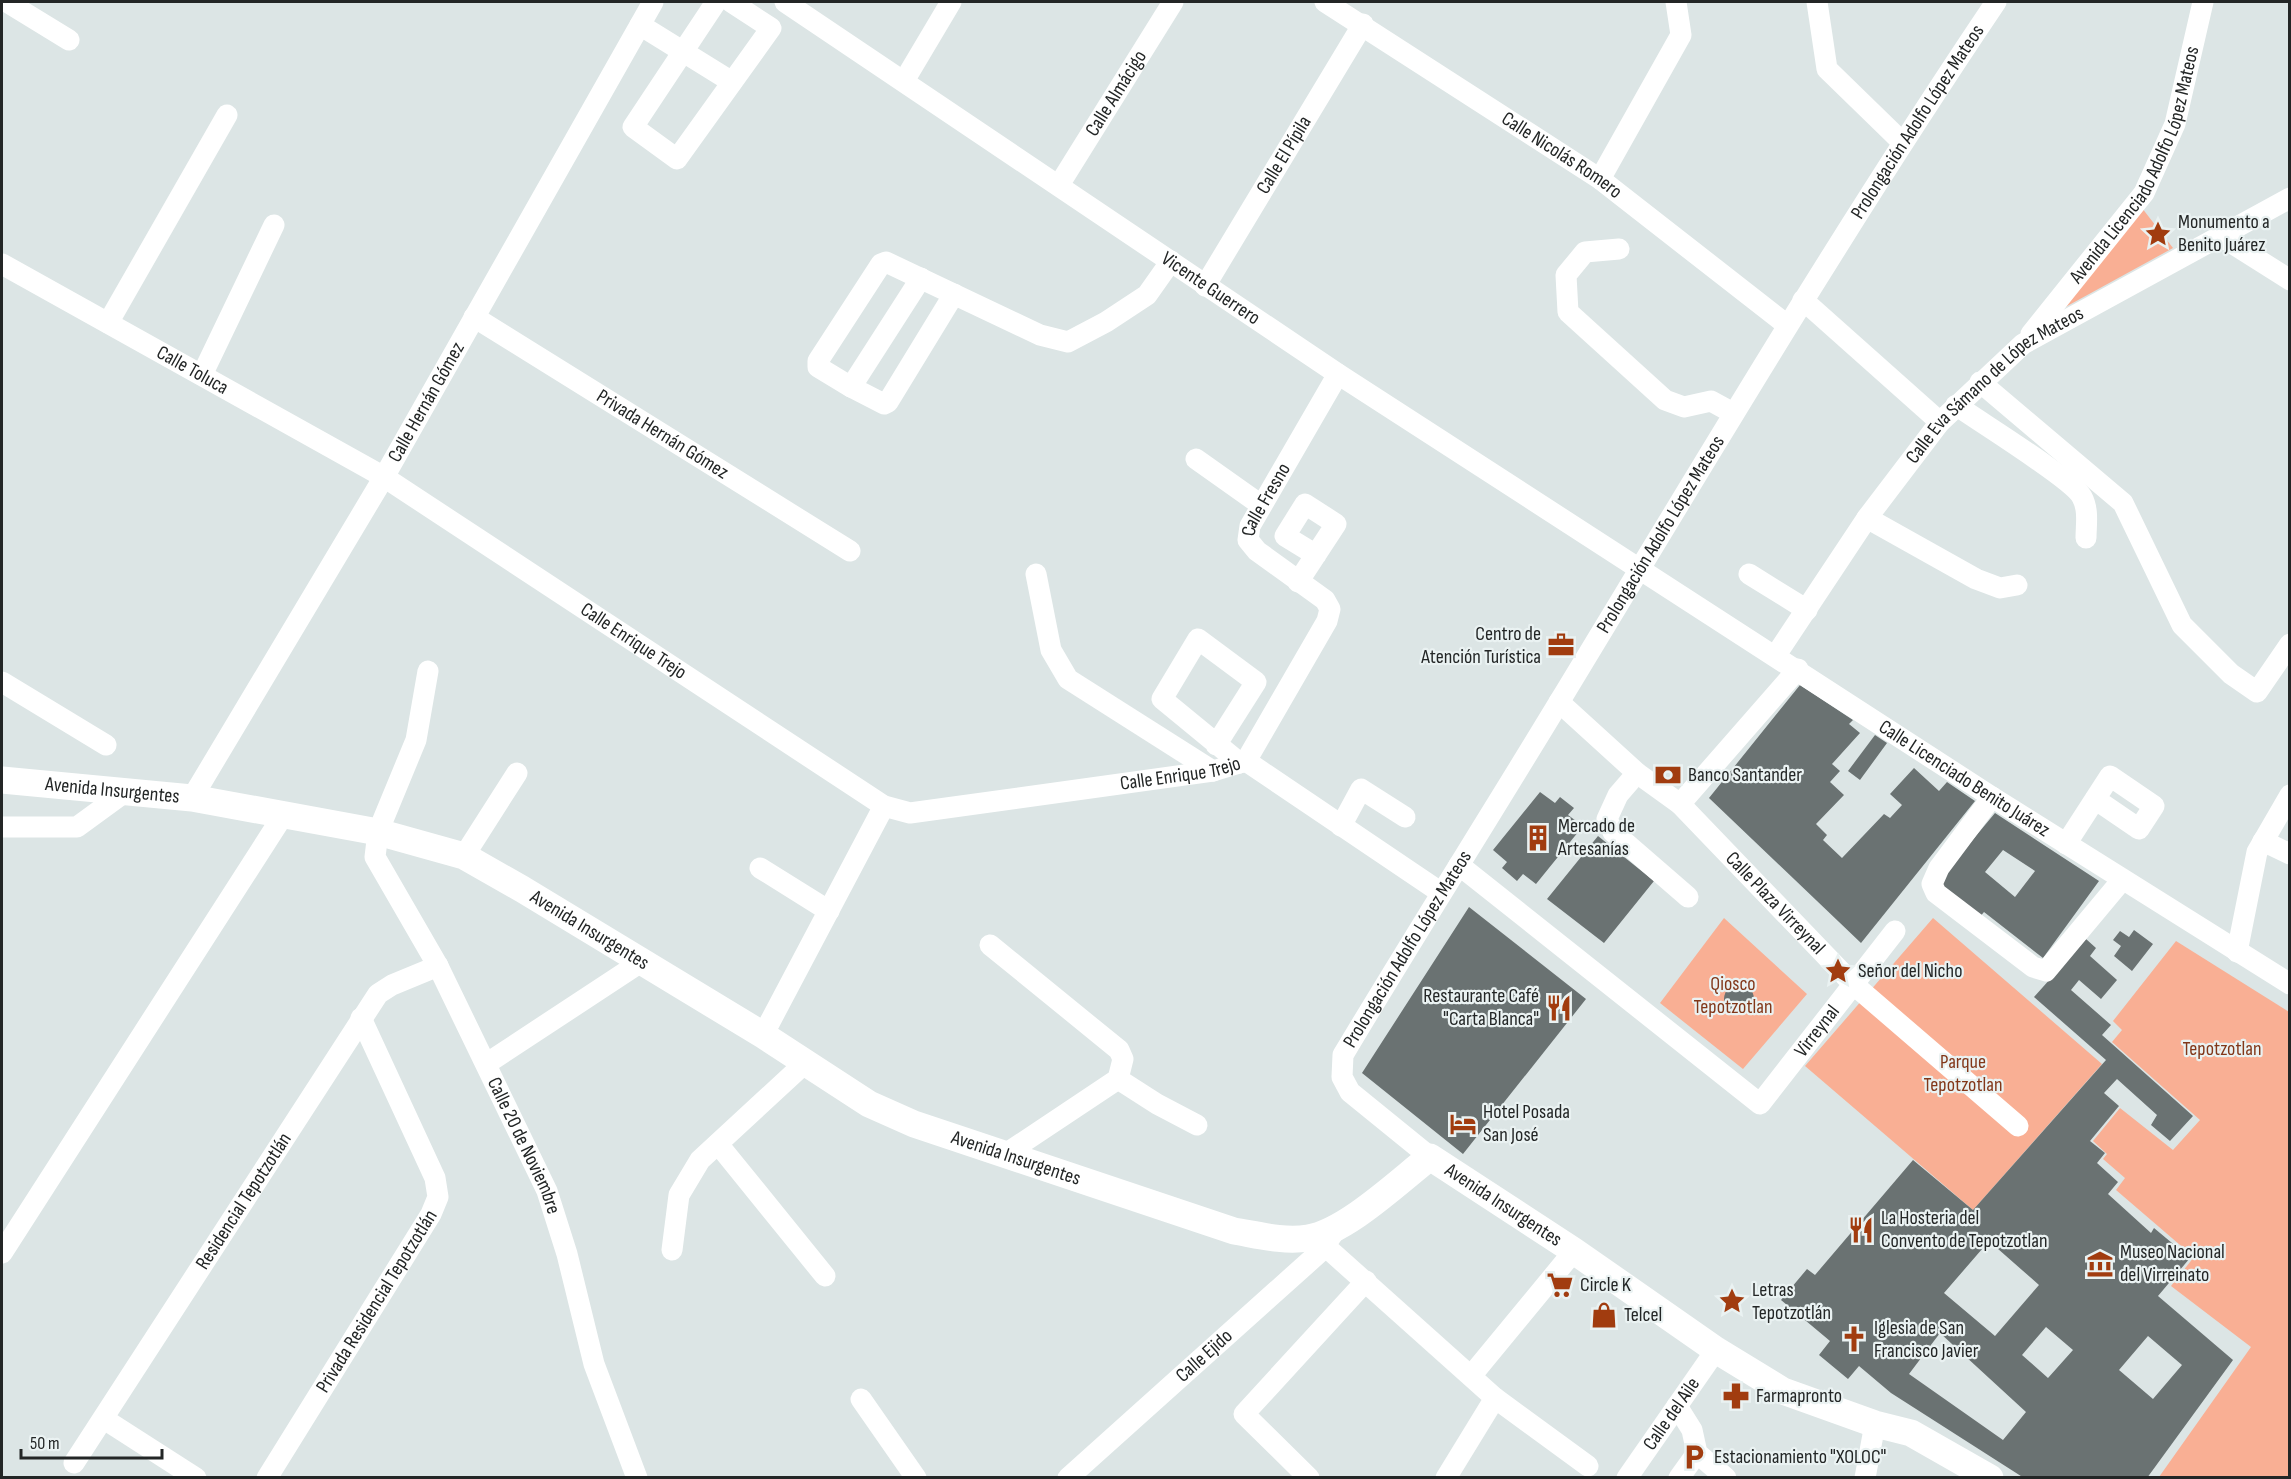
<svg xmlns="http://www.w3.org/2000/svg" width="2291" height="1479" viewBox="0 0 2291 1479" font-family="'Sofia Sans Condensed',sans-serif">
	<style>
		.green { fill: #f9af94 }
		.building { fill: #6a7272; fill-rule: evenodd }
		.lines { fill: none; stroke-linecap: round; stroke-linejoin: round }
		.minor { stroke: #fff; stroke-width: 21 }
		.major { stroke: #fff; stroke-width: 27 }
		.labels { text-anchor: middle; dominant-baseline: central; stroke-width: 4.5; stroke-linejoin: round; paint-order: stroke }
		.street-label { font-size: 20px; fill: #232626; stroke: #eaf2f2 }
		.poi-label { font-size: 20px; fill: #232626; stroke: #eaf2f2; text-anchor: start }
		.park-label { font-size: 20px; fill: #823719; stroke: #eaf2f2 }
	</style>
	<rect width="100%" height="100%" fill="#dce5e5"/>
	<path class="green" d="M2142,208L2173,248L2049,316Z
		M1724,918L1807,994L1743,1069L1660,1003Z
		M1933,918L2102,1064L1973,1210L1805,1066Z
		M2176,941L2289,1012V1477H2159L2251,1347L2171,1286L2194,1257L2116,1190L2125,1178L2103,1159L2107,1154L2093,1141L2120,1108L2173,1150L2200,1120L2112,1042L2122,1030L2113,1021Z"/>
	<path class="building" d="M1800,685L1853,720L1849,724L1860,733L1832,764L1840,771L1830,782L1844,795L1816,824L1827,835L1823,840L1842,858L1884,814L1890,818L1902,805L1890,794L1914,768L1939,791L1947,782L1975,801L1861,943L1709,798Z
		M1875,735L1887,743L1860,780L1848,771Z
		M1540,792L1555,803L1560,797L1574,808L1568,815L1583,826L1536,884L1523,874L1517,881L1502,868L1507,862L1493,850Z
		M1995,813L2099,881L2043,958L1984,912L1978,919L1935,885ZM2003,850L2035,871L2015,897L1985,872Z
		M1598,836L1654,881L1604,943L1547,899Z
		M1469,907L1586,999L1463,1154L1362,1073Z
		M2134,930L2153,944L2132,971L2114,956L2121,946L2113,940L2120,931L2129,937Z
		M2086,939L2096,948L2090,956L2117,980L2101,999L2079,980L2071,990L2111,1025L2102,1035L2193,1116L2170,1141L2151,1125L2157,1115L2117,1079L2104,1093L2119,1106L2090,1141L2105,1153L2097,1163L2118,1182L2108,1194L2151,1233L2154,1228L2190,1258L2158,1296L2233,1360L2147,1478H2024L1891,1393L1859,1366L1848,1379L1819,1355L1830,1341L1781,1300L1807,1269L1815,1275L1913,1160L1973,1210L2106,1060L2034,997ZM1989,1241L2039,1285L1995,1336L1944,1293ZM2046,1327L2073,1350L2048,1378L2022,1355ZM1940,1333L2026,1412L2003,1440L1909,1374ZM2148,1336L2182,1365L2153,1399L2119,1370Z
		M1724 999a15 15 0 1 1 30 0a15 15 0 1 1-30 0Z"/>
	<g class="lines">
		<g class="minor">
			<path d="M7,2L69,40"/>
			<path d="M716,2L633,127L677,159L771,28L731,2"/>
			<path id="s1" d="M785,2L1338,374L1992,797L2290,984"/>
			<path id="s2" d="M1325,2L1600,179L1787,325"/>
			<path d="M1817,2L1827,69L1902,142"/>
			<path d="M640,25L732,82"/>
			<path d="M904,81L951,2"/>
			<path d="M1600,179L1681,35L1676,2"/>
			<path id="s3" d="M1059,185L1173,2"/>
			<path d="M2219,235L2290,280"/>
			<path d="M1619,249L1585,252L1566,275L1568,312L1665,400L1684,407L1711,401L1733,413"/>
			<path id="s4" d="M2,264L384,477L884,806L910,813L1213,771L1246,761"/>
			<path d="M921,278L851,387L884,404L888,402L954,294"/>
			<path id="s5" d="M1205,286L1363,24"/>
			<path d="M1803,300L1940,422"/>
			<path id="s6" d="M474,317L850,551"/>
			<path d="M108,323L227,115"/>
			<path id="s7" d="M2031,334L2144,193L2175,124L2203,2"/>
			<path d="M202,375L274,225"/>
			<path d="M1980,382L2123,503L2182,625L2231,674L2257,692L2290,644"/>
			<path d="M851,387L818,367V361L881,264L886,262L1040,335L1068,342L1106,322L1147,295L1171,261"/>
			<path d="M1956,405C1978,421 2073,479 2082,497C2089,510 2086,525 2086,538"/>
			<path d="M1196,459L1261,505"/>
			<path d="M1867,518L1976,579L2000,588L2017,585"/>
			<path d="M1036,574L1051,650L1068,679L1213,771"/>
			<path d="M1749,574L1807,610"/>
			<path d="M1298,582L1336,524L1305,504L1285,536L1316,555"/>
			<path id="s8" d="M1776,655L1867,518L1940,422L2023,344L2290,198"/>
			<path id="s9" d="M428,671L416,740L378,832L375,857L438,966L547,1191L567,1254L594,1364L637,1478"/>
			<path d="M2,682L106,745"/>
			<path id="s10" d="M1559,702L1637,773L1680,804L1853,984L2018,1126"/>
			<path d="M1216,745L1256,682L1198,639L1162,699L1240,763"/>
			<path id="s11" d="M1246,761L1327,621L1330,609L1325,600L1257,551L1248,540L1250,526L1338,374"/>
			<path d="M1246,761L1440,892"/>
			<path d="M1637,773L1618,795L1607,819L1613,832L1688,897"/>
			<path d="M1992,797L1939,868L1932,884L1936,893L2033,967L2046,971L2122,880"/>
			<path id="s12" d="M192,798L384,477L653,2"/>
			<path d="M1680,804L1798,669"/>
			<path d="M1341,826L1361,789L1405,817"/>
			<path d="M2,827H77L125,792"/>
			<path d="M2263,841L2290,854"/>
			<path d="M2066,844L2110,776L2154,806L2139,829L2095,799"/>
			<path d="M464,856L517,773"/>
			<path id="s13" d="M1459,865L1760,1104L1895,931"/>
			<path d="M760,868L829,911"/>
			<path d="M990,945L1119,1050L1123,1059L1118,1079L1004,1155"/>
			<path d="M2237,952L2257,852L2290,795"/>
			<path d="M763,1035L884,806"/>
			<path d="M486,1064L641,962"/>
			<path d="M1118,1079L1157,1104L1197,1125"/>
			<path d="M718,1144L825,1276"/>
			<path id="s14" d="M1430,1157L1350,1092L1342,1077L1343,1055C1414,936 1489,818 1561,699C1703,465 1843,229 1996,2"/>
			<path d="M1325,1246L1495,1398L1446,1478"/>
			<path d="M672,1250L679,1195L700,1160L805,1063"/>
			<path d="M2,1253L284,814"/>
			<path d="M1471,1376L1574,1251"/>
			<path d="M1495,1398L1588,1466"/>
			<path d="M861,1399L916,1478"/>
			<path d="M1677,1406L1692,1430L1697,1453L1726,1478"/>
			<path d="M104,1419L196,1478"/>
			<path id="s15" d="M74,1463L378,994L392,985L438,966"/>
			<path id="s16" d="M267,1478L431,1214L438,1197L435,1178L361,1018"/>
			<path id="s17" d="M1068,1478L1321,1251L1336,1229"/>
			<path d="M1309,1478L1244,1414L1366,1281"/>
			<path id="s18" d="M1627,1478L1716,1350"/>
			<path d="M1679,1478L1697,1453"/>
			<path d="M1865,1478L1875,1424"/>
		</g>
		<path class="major" id="s19" d="M2,780L192,798L378,832L464,856L522,889L763,1035L869,1104L914,1124L1234,1231C1258,1235 1284,1242 1308,1238C1346,1232 1399,1181 1430,1157L1574,1251L1716,1350L1783,1391L1875,1424L1911,1433L1990,1478"/>
	</g>
	<defs>
		<g id="sight-bare" transform="scale(2.07)"><path d="M0-6L1.8-2.2L6-1.7L2.9 1.2L3.7 5.4L0 3.3L-3.7 5.4L-2.9 1.2L-6-1.7L-1.8-2.2Z" fill="#a13c0f" stroke="#eaf2f2" stroke-width="2.5" paint-order="stroke"/></g>
		<g id="office-bare" transform="scale(2.07)"><path d="M-6-3h4V-5.5h4V-3h4V5H-6ZM-1-4.5V-3h2v-1.5ZM-6 0V1H6V0Z" fill="#a13c0f" stroke="#eaf2f2" stroke-width="2.5" paint-order="stroke"/></g>
		<g id="bank-bare" transform="scale(2.07)"><path d="M-6-4H6V4H-6ZM0-2.3a2.3 2.3 0 1 0 0 4.6a2.3 2.3 0 1 0 0-4.6Z" fill="#a13c0f" stroke="#eaf2f2" stroke-width="2.5" paint-order="stroke"/></g>
		<g id="building-bare" transform="scale(2.07)"><path d="M-4-6H4V6H1V3H-1V6H-4ZM-2.5-4.3h1.7v1.8h-1.7ZM.8-4.3h1.7v1.8H.8ZM-2.5-1h1.7V.8h-1.7ZM.8-1h1.7V.8H.8Z" fill="#a13c0f" stroke="#eaf2f2" stroke-width="2.5" paint-order="stroke"/></g>
		<g id="restaurant-bare" transform="scale(2.07)"><path d="M-5-6h1v4h1v-4h1v4h1v-4h1v5L-1.5 .5V6h-2V.5L-5-1ZM5-6V6H3V1.5H1.5Q1.5-4 5-6Z" fill="#a13c0f" stroke="#eaf2f2" stroke-width="2.5" paint-order="stroke"/></g>
		<g id="hotel-bare" transform="scale(2.07)"><path d="M-6-4.5h1.5V1H6V5H4.5V3h-9V5H-6ZM-4 0a1.8 1.8 0 1 1 3.6 0ZM.5 0V-2.5h3Q6-2.5 6 0Z" fill="#a13c0f" stroke="#eaf2f2" stroke-width="2.5" paint-order="stroke"/></g>
		<g id="museum-bare" transform="scale(2.07)"><path d="M0-6L6-3V-2H-6V-3ZM-5-1h2V3h-2ZM-1-1h2V3h-2ZM3-1h2V3H3ZM-6 4H6V6H-6Z" fill="#a13c0f" stroke="#eaf2f2" stroke-width="2.5" paint-order="stroke"/></g>
		<g id="supermarket-bare" transform="scale(2.07)"><path d="M-6-5.5h2.5l.6 2H6L4.5 2H-2.5L-4.4-4H-6ZM-1.5 3.2a1.3 1.3 0 1 0 .1 0ZM3 3.2a1.3 1.3 0 1 0 .1 0Z" fill="#a13c0f" stroke="#eaf2f2" stroke-width="2.5" paint-order="stroke"/></g>
		<g id="shop-bare" transform="scale(2.07)"><path d="M-5-2.5h2.3a2.7 3.5 0 0 1 5.4 0H5L5.5 6h-11ZM-1.5-2.5h3a1.5 2.3 0 0 0-3 0Z" fill="#a13c0f" stroke="#eaf2f2" stroke-width="2.5" paint-order="stroke"/></g>
		<g id="church-bare" transform="scale(2.07)"><path d="M-1.2-6h2.4v3.5h3.3v2.4h-3.3V6h-2.4V-.1h-3.3v-2.4h3.3Z" fill="#a13c0f" stroke="#eaf2f2" stroke-width="2.5" paint-order="stroke"/></g>
		<g id="pharmacy-bare" transform="scale(2.07)"><path d="M-2-6h4v4h4v4h-4v4h-4v-4h-4v-4h4Z" fill="#a13c0f" stroke="#eaf2f2" stroke-width="2.5" paint-order="stroke"/></g>
		<g id="parking-bare" transform="scale(2.07)"><path d="M-3.5-5.5H1a3.5 3.5 0 0 1 0 7H-1V5.5H-3.5ZM-1-3.4V-.6H.8a1.4 1.4 0 0 0 0-2.8Z" fill="#a13c0f" stroke="#eaf2f2" stroke-width="2.5" paint-order="stroke"/></g>
	</defs>
	<g fill-rule="evenodd">
		<use href="#sight-bare" x="2158" y="234"/>
		<use href="#office-bare" x="1561" y="645"/>
		<use href="#bank-bare" x="1668" y="775"/>
		<use href="#building-bare" x="1538" y="838"/>
		<use href="#sight-bare" x="1838" y="971"/>
		<use href="#restaurant-bare" x="1559" y="1008"/>
		<use href="#hotel-bare" x="1463" y="1124"/>
		<use href="#restaurant-bare" x="1861" y="1230"/>
		<use href="#museum-bare" x="2100" y="1264"/>
		<use href="#supermarket-bare" x="1560" y="1285"/>
		<use href="#sight-bare" x="1732" y="1301"/>
		<use href="#shop-bare" x="1604" y="1315"/>
		<use href="#church-bare" x="1854" y="1339"/>
		<use href="#pharmacy-bare" x="1736" y="1396"/>
		<use href="#parking-bare" x="1694" y="1457"/>
	</g>
	<g class="labels">
		<g class="street-label">
			<text stroke="none"><textPath href="#s3" startOffset="108">Calle Almácigo</textPath></text>
			<text stroke="none"><textPath href="#s14" startOffset="1238">Prolongación Adolfo López Mateos</textPath></text>
			<text stroke="none"><textPath href="#s5" startOffset="153">Calle El Pípila</textPath></text>
			<text stroke="none"><textPath href="#s2" startOffset="282">Calle Nicolás Romero</textPath></text>
			<text stroke="none"><textPath href="#s7" startOffset="202">Avenida Licenciado Adolfo López Mateos</textPath></text>
			<text stroke="none"><textPath href="#s1" startOffset="513">Vicente Guerrero</textPath></text>
			<text stroke="none"><textPath href="#s4" startOffset="218">Calle Toluca</textPath></text>
			<text stroke="none"><textPath href="#s8" startOffset="351">Calle Eva Sámano de López Mateos</textPath></text>
			<text stroke="none"><textPath href="#s12" startOffset="460">Calle Hernán Gómez</textPath></text>
			<text stroke="none"><textPath href="#s6" startOffset="222">Privada Hernán Gómez</textPath></text>
			<text stroke="none"><textPath href="#s11" startOffset="327">Calle Fresno</textPath></text>
			<text stroke="none"><textPath href="#s14" startOffset="752">Prolongación Adolfo López Mateos</textPath></text>
			<text stroke="none"><textPath href="#s4" startOffset="736">Calle Enrique Trejo</textPath></text>
			<text stroke="none"><textPath href="#s4" startOffset="1336">Calle Enrique Trejo</textPath></text>
			<text stroke="none"><textPath href="#s1" startOffset="1412">Calle Licenciado Benito Juárez</textPath></text>
			<text stroke="none"><textPath href="#s19" startOffset="111">Avenida Insurgentes</textPath></text>
			<text stroke="none"><textPath href="#s10" startOffset="296">Calle Plaza Virreynal</textPath></text>
			<text stroke="none"><textPath href="#s19" startOffset="615">Avenida Insurgentes</textPath></text>
			<text stroke="none"><textPath href="#s14" startOffset="266">Prolongación Adolfo López Mateos</textPath></text>
			<text stroke="none"><textPath href="#s13" startOffset="477">Virreynal</textPath></text>
			<text stroke="none"><textPath href="#s9" startOffset="520">Calle 20 de Noviembre</textPath></text>
			<text stroke="none"><textPath href="#s19" startOffset="1101">Avenida Insurgentes</textPath></text>
			<text stroke="none"><textPath href="#s15" startOffset="312">Residencial Tepotzotlán</textPath></text>
			<text stroke="none"><textPath href="#s19" startOffset="1641">Avenida Insurgentes</textPath></text>
			<text stroke="none"><textPath href="#s16" startOffset="208">Privada Residencial Tepotzotlán</textPath></text>
			<text stroke="none"><textPath href="#s17" startOffset="183">Calle Ejido</textPath></text>
			<text stroke="none"><textPath href="#s18" startOffset="78">Calle del Aile</textPath></text>
		</g>
		<g class="poi-label">
			<text x="2178" y="222">Monumento a<tspan x="2178" dy="23">Benito Juárez</tspan></text>
			<text x="1541" y="634" text-anchor="end">Centro de<tspan x="1541" dy="23">Atención Turística</tspan></text>
			<text x="1688" y="775">Banco Santander</text>
			<text x="1558" y="826">Mercado de<tspan x="1558" dy="23">Artesanías</tspan></text>
			<text x="1858" y="971">Señor del Nicho</text>
			<text x="1539" y="996" text-anchor="end">Restaurante Café<tspan x="1539" dy="23">"Carta Blanca"</tspan></text>
			<text x="1483" y="1112">Hotel Posada<tspan x="1483" dy="23">San José</tspan></text>
			<text x="1881" y="1218">La Hosteria del<tspan x="1881" dy="23">Convento de Tepotzotlan</tspan></text>
			<text x="2120" y="1252">Museo Nacional<tspan x="2120" dy="23">del Virreinato</tspan></text>
			<text x="1580" y="1285">Circle K</text>
			<text x="1752" y="1290">Letras<tspan x="1752" dy="23">Tepotzotlán</tspan></text>
			<text x="1624" y="1315">Telcel</text>
			<text x="1874" y="1328">Iglesia de San<tspan x="1874" dy="23">Francisco Javier</tspan></text>
			<text x="1756" y="1396">Farmapronto</text>
			<text x="1714" y="1457">Estacionamiento "XOLOC"</text>
		</g>
		<g class="park-label">
			<text x="1733" y="984">Qiosco<tspan x="1733" dy="23">Tepotzotlan</tspan></text>
			<text x="2222" y="1049">Tepotzotlan</text>
			<text x="1963" y="1062">Parque<tspan x="1963" dy="23">Tepotzotlan</tspan></text>
		</g>
	</g>
	<rect width="2291" height="1479" fill="none" stroke="#232626" stroke-width="6"/>
	<path d="M21 1449v9h141v-9" fill="none" stroke="#232626" stroke-width="3"/>
	<text x="30" y="1449" font-size="18" fill="#232626" stroke="#eaf2f2" stroke-width="4.5" paint-order="stroke">50 m</text>
</svg>
